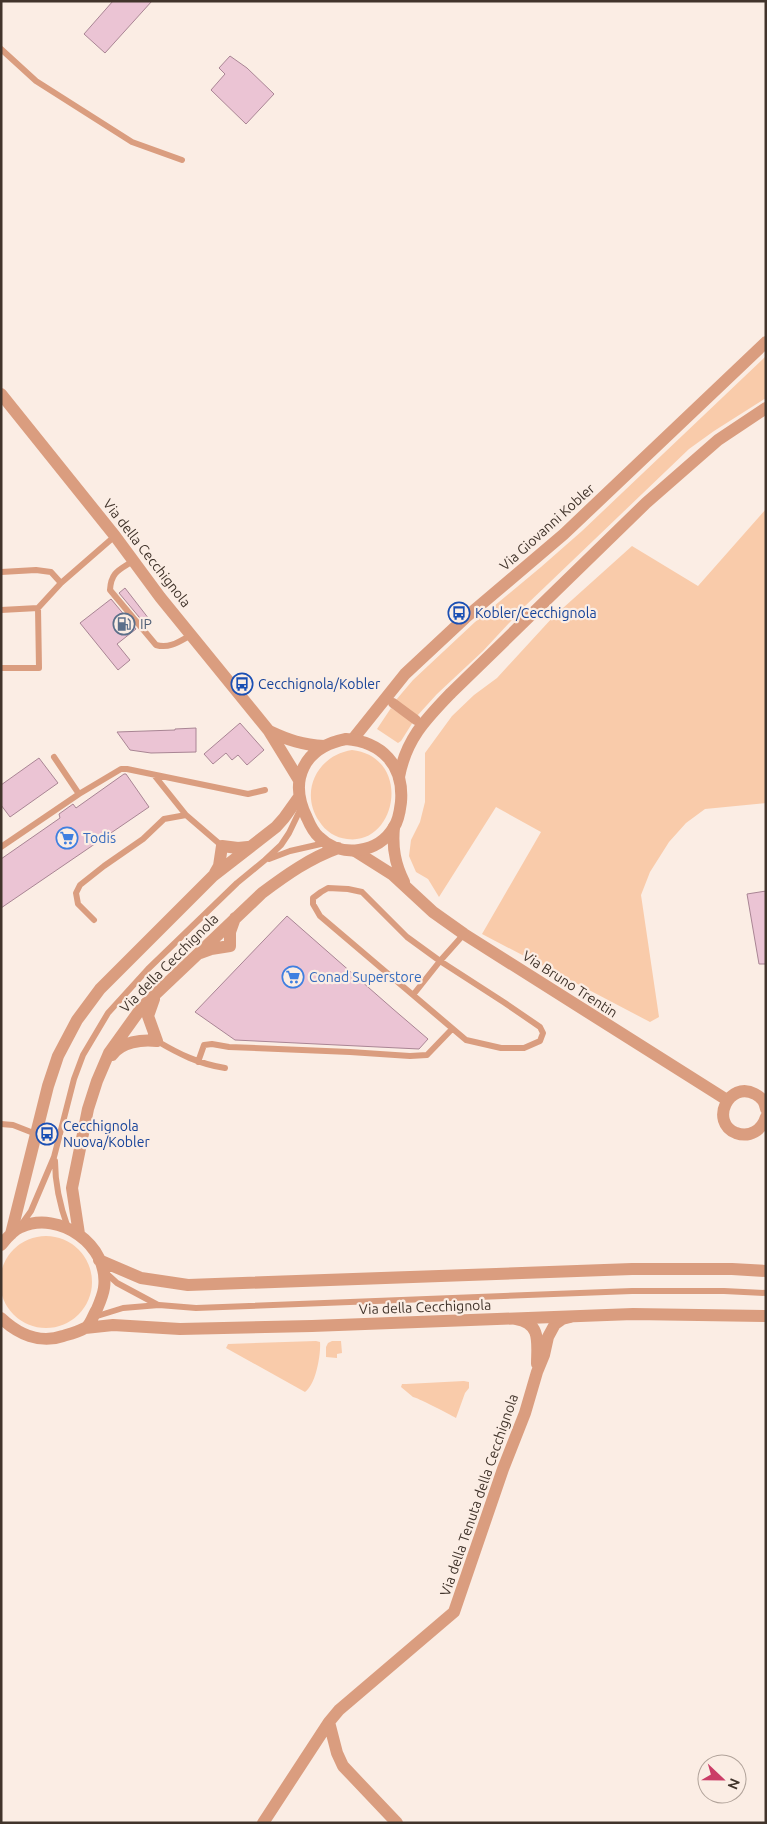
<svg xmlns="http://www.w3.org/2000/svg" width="767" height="1824" viewBox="0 0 767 1824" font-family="Ubuntu,sans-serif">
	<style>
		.green { fill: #f9cbaa }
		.building { fill: #ebc4d4; stroke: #a98594 }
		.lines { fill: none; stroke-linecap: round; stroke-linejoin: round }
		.service { stroke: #da9d7f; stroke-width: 6 }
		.pedestrian { stroke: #da9d7f; stroke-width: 10 }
		.minor { stroke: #da9d7f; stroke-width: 12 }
		.tertiary { stroke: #da9d7f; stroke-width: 12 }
		.labels { text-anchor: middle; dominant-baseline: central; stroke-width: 4.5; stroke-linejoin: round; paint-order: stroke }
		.street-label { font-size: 14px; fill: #41342b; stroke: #fbede4 }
		.transit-label { font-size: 14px; fill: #164399; stroke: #fbede4; text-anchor: start }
		.service-label { font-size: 14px; fill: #4e5e75; stroke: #fbede4; text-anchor: start }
		.shop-label { font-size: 14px; fill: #366cbe; stroke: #fbede4; text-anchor: start }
	</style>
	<rect width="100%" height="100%" fill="#fbede4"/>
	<path class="green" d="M766,356V398L714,431L689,449L524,607L483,651L437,694L417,716L396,700L413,680L475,622L541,567L582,531Z
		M766,509V803L705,809L686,823L669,842L650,872L641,895L659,1017L650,1022L482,934L541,832L496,807L439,897L428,879L416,872L409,856L411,840L420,822L425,802V753L452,716L474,695L497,678L553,617L632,546L698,586Z
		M391,708L413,722L401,741L398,743L377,729Z
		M352,750C413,757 397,846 347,839C336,838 325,831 319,821C299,791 318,755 352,750Z
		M0 1282a46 46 0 1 1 92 0a46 46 0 1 1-92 0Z
		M316,1341L320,1342C321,1354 316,1385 305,1392L226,1348L228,1344Z
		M332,1341H341L342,1353L337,1354V1358L326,1357V1347L328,1343Z
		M464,1381L469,1382V1388L465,1393L456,1418C449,1414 416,1397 413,1397L401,1387L402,1384H406Z"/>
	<path class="building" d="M113,1H152L105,53L84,34Z
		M230,56L247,68L274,94L246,124L211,90L225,74L219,68Z
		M125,588L149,619L144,623L119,593Z
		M111,599L136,629L117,644L130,660L118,670L80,623Z
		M240,723L264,750L247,765L238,755L232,760L226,753L213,764L204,754Z
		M196,728V752L151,753L130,750L117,732L175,730V729Z
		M39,758L58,783L10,817L1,805V785Z
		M124,774H126L149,807L1,908V859L60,818L59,814L73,804L76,808Z
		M766,891V964H759L747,894Z
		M287,916L393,1009L428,1039L419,1049L235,1040L195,1012Z"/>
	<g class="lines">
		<path class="service" d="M1,49L36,81L132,142L182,160
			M133,561C119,570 111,572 110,590L156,645C170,649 180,641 191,635
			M1,572L36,570L51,572L61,583L115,536
			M1,610L38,608L61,583
			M1,668H39L38,608
			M54,757L79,794
			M154,775L186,815
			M1,847L79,794L121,769H127L248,794L265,790
			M269,859L290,851L325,843
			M94,920L78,904L76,893L80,885L104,866L143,839L164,819L186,815L222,846
			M440,961L505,1003L540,1027L543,1033L540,1041L524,1048H501L466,1040L413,995Z
			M413,995L320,916L313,904V898L321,892L328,888L348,889L362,892L407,937L440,961L464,934
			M157,1041C179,1054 199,1064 225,1068
			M198,1062L204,1045L212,1044L229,1047L350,1052L410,1056L427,1055L452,1029
			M1,1124L13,1125L36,1134
			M55,1161C55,1185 60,1206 68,1228
			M21,1225L31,1211L54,1157L74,1079L83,1055L108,1013L148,969L237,883L265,860L281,845L289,833L301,808
			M105,1272L117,1283L158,1305
			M94,1317L123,1308L159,1305L196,1308L632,1291H724L766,1293"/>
		<path class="pedestrian" d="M393,703L416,720"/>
		<path class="minor" d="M353,739L405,674L465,618L564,534L766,342
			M399,777C406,739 426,719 451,693L646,503L718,440L766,408
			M394,827C392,848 395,864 404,882
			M355,851L393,875L433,912L464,934L727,1100
			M766,1109C765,1102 761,1097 755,1094C729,1080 709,1122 736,1133C750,1138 762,1130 766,1117
			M516,1319C542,1323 537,1344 537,1364
			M329,1722L337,1753L343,1766L397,1823
			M263,1823L329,1722L339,1710L454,1612L503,1469L525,1413L537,1372L544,1355L548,1337L555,1324L562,1319L570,1317"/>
		<path class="tertiary" d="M1,394L115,536L160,597L269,731L299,780
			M269,731C288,740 303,745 324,746
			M346,739C382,742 404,765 401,802C400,810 399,820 394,827C379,853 341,859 319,837C313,832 310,825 307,818C288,780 304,747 346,739Z
			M215,873L219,866L222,846L238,848L248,847
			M200,953L211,949L230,946V932L235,918
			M154,999L148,1016L157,1041
			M112,1055C121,1042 142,1039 157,1041
			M11,1234L48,1086L58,1056L77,1020L100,989L213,876L276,827L284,818L299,797
			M79,1234L72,1188L88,1109L97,1081L109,1053L142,1007L262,893C286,875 310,858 338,848
			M1,1245C6,1239 13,1230 21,1227C59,1210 110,1245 104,1288C103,1295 100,1302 97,1309C93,1315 91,1325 85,1328C78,1332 70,1334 63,1336C40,1344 18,1334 1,1318
			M99,1260L141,1278L188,1285L632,1269H732L766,1271
			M85,1328L113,1325L180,1329L312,1326L633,1314L766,1316"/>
	</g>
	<defs>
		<g id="bus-ring" transform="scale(1.125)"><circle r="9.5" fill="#fbede4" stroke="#1a4fb4" stroke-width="1.5"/><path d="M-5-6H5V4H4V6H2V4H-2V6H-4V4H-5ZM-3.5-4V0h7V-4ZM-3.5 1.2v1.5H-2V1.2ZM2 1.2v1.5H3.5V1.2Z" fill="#1a4fb4"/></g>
		<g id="fuel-ring" transform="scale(1.125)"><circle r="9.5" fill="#fbede4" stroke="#5c6f8a" stroke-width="1.5"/><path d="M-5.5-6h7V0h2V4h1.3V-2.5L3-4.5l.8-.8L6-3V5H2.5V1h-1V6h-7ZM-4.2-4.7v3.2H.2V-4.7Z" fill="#5c6f8a"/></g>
		<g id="supermarket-ring" transform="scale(1.125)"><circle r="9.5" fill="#fbede4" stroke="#3f7fe0" stroke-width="1.5"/><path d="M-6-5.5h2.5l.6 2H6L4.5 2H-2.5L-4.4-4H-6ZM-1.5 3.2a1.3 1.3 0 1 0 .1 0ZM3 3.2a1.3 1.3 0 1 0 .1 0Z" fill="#3f7fe0"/></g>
	</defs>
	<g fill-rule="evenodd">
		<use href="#bus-ring" x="459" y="613"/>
		<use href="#fuel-ring" x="124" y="624"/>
		<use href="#bus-ring" x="242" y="684"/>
		<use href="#supermarket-ring" x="67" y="838"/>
		<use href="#supermarket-ring" x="293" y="977"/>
		<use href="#bus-ring" x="47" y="1134"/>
	</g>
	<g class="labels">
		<g class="street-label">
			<text transform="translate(547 527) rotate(-42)">Via Giovanni Kobler</text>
			<text transform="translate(147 553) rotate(52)">Via della Cecchignola</text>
			<text transform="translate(169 963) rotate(-45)">Via della Cecchignola</text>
			<text transform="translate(570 984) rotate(33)">Via Bruno Trentin</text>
			<text transform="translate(425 1307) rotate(-2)">Via della Cecchignola</text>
			<text transform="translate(479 1495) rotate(-71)">Via della Tenuta della Cecchignola</text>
		</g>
		<g class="transit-label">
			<text x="475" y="613">Kobler/Cecchignola</text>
			<text x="258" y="684">Cecchignola/Kobler</text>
			<text x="63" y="1126">Cecchignola<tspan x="63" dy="16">Nuova/Kobler</tspan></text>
		</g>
		<g class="service-label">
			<text x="140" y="624">IP</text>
		</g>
		<g class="shop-label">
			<text x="83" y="838">Todis</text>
			<text x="309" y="977">Conad Superstore</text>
		</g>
	</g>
	<rect width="767" height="1824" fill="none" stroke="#41342b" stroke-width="5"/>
	<g transform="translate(722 1779) rotate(112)"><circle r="24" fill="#fbede4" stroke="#b1a39a"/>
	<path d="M0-4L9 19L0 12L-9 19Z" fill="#cb3d67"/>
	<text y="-8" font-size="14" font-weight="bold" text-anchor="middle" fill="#41342b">N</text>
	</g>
</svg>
